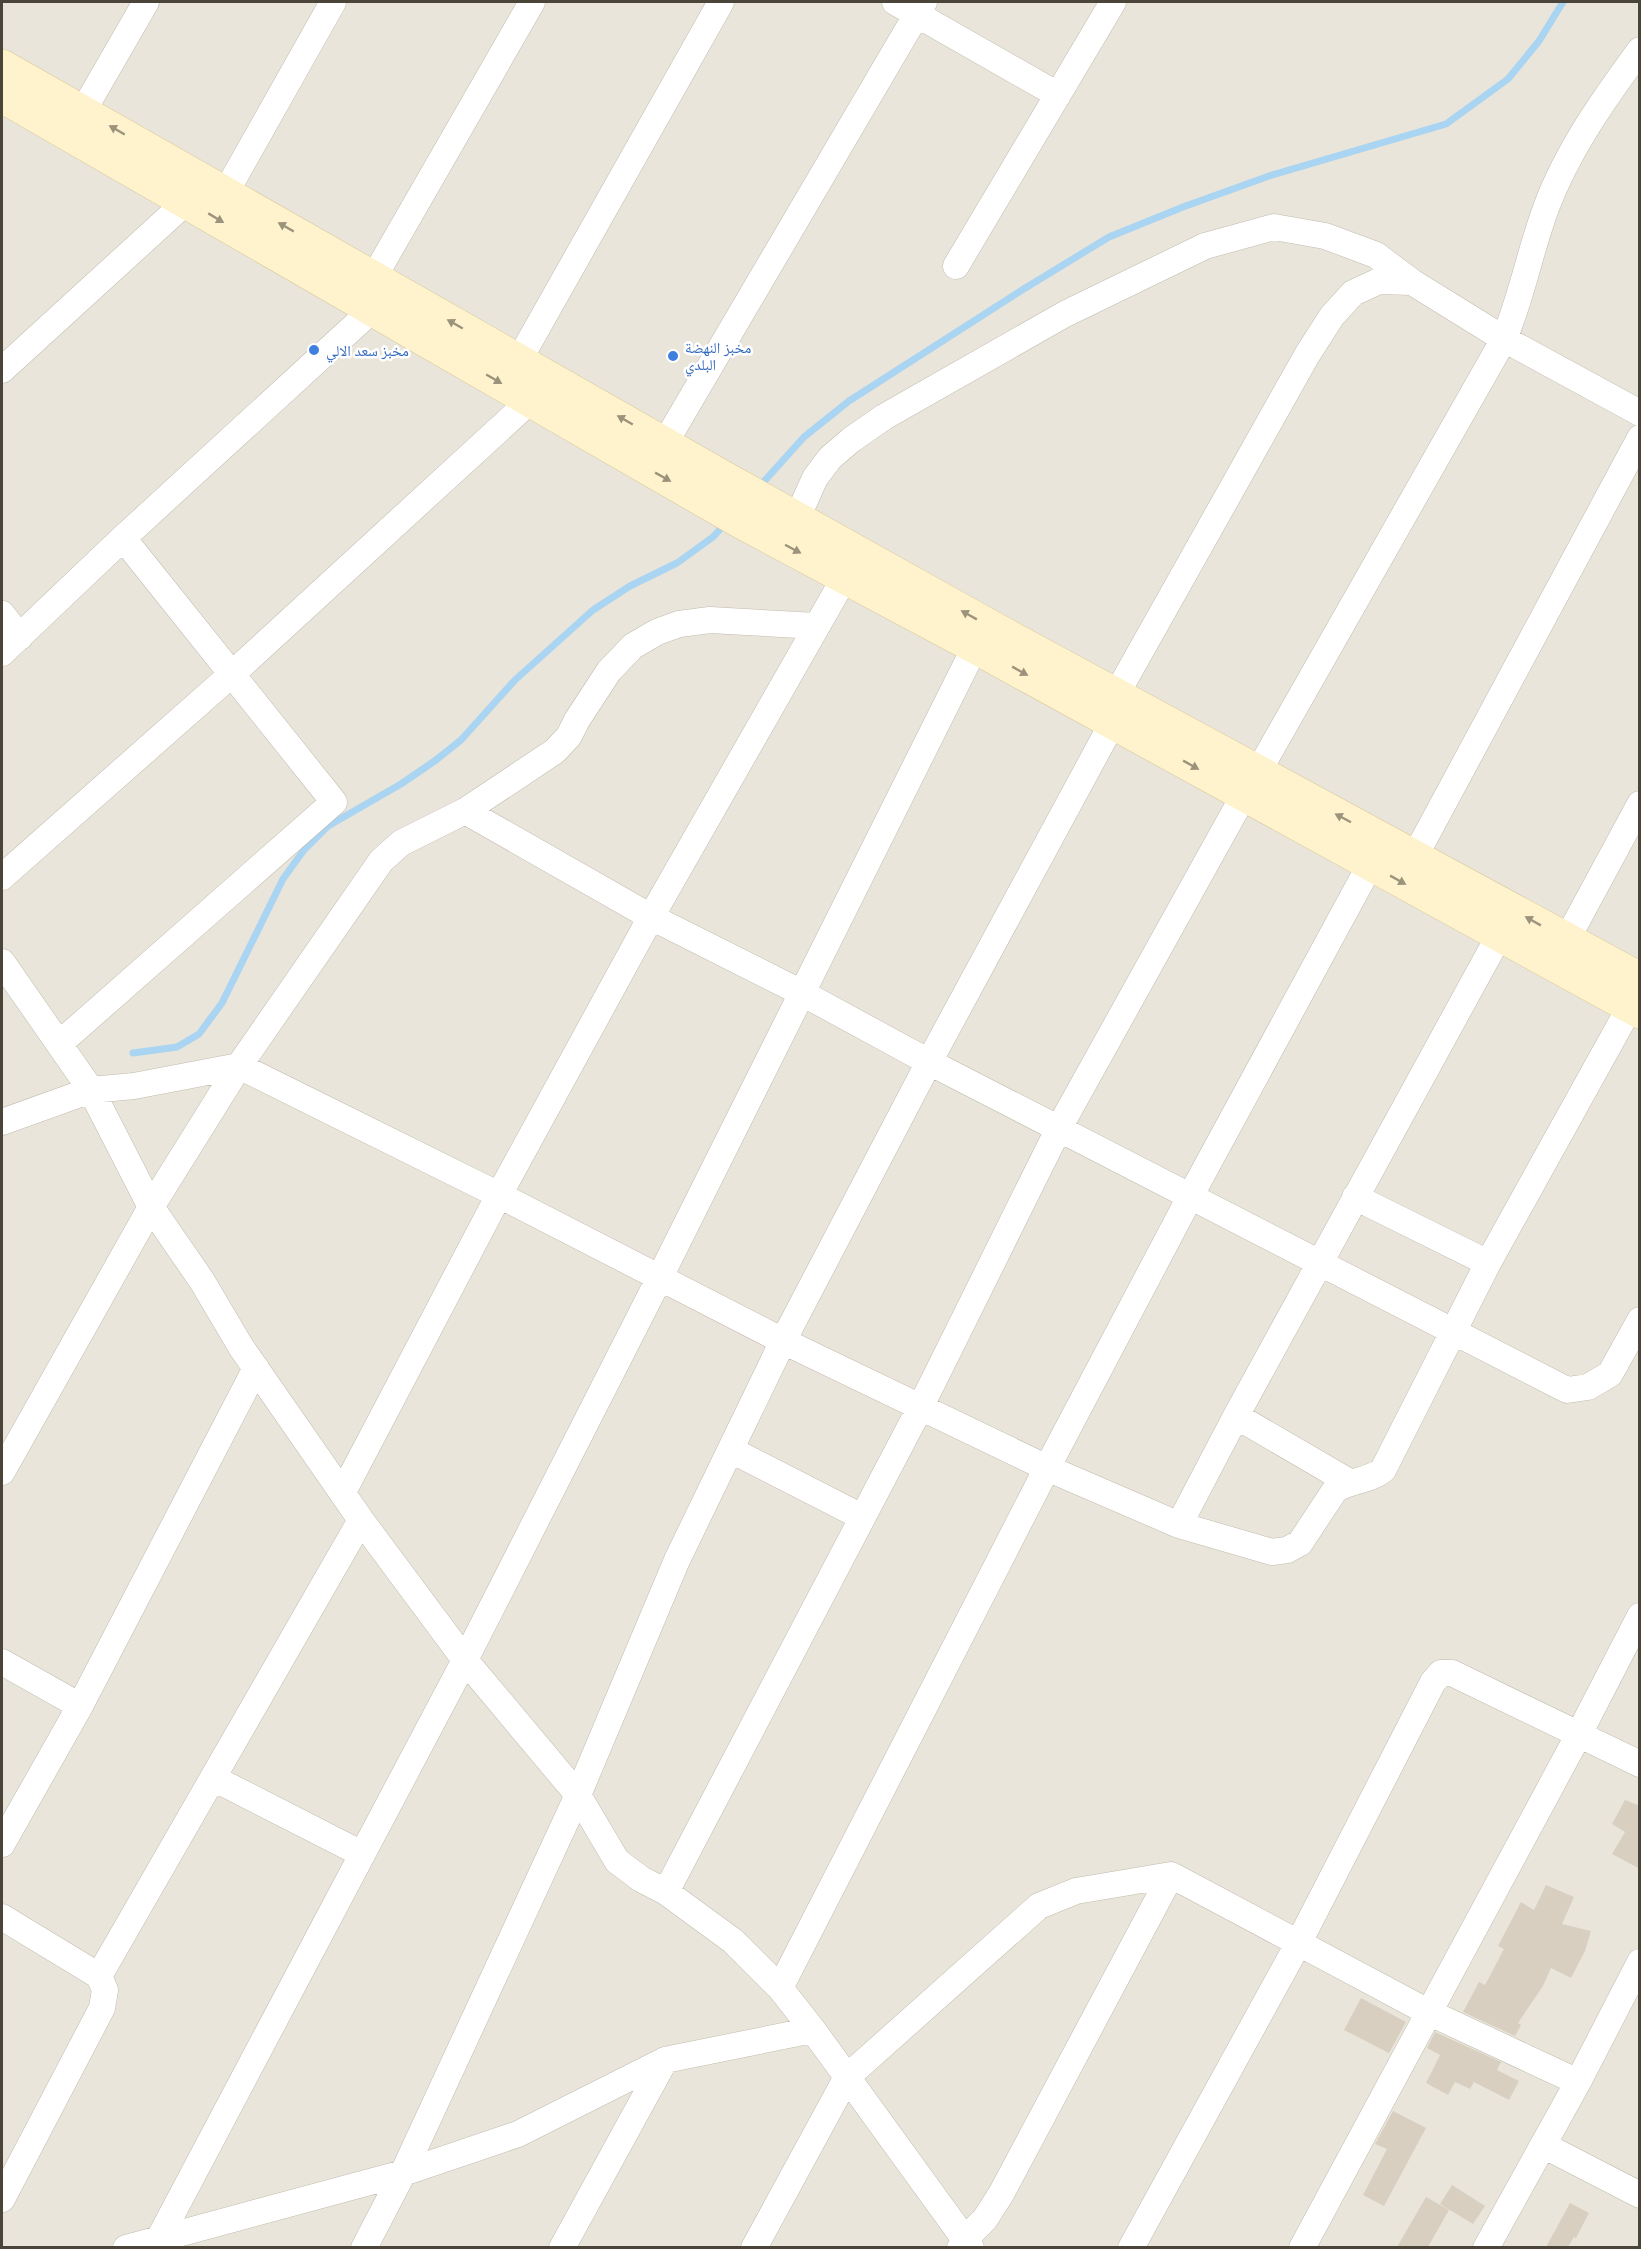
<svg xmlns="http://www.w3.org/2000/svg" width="1641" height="2249" viewBox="0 0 1641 2249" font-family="'Golos Text','Noto Naskh Arabic',sans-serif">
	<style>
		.residential { fill: #eae5da }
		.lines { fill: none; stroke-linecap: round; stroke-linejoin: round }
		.stream { stroke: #a9d4f2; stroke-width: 7 }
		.building { fill: #d8cfc1 }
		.street-casing { stroke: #c2bbae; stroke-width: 27 }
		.secondary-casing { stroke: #d6c79b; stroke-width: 34 }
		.street { stroke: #fff; stroke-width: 26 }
		.secondary { stroke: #fff3cd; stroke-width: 33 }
		.oneway { fill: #9c937c }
		.shop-dot { fill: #3f7fe0; stroke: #fff; stroke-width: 2 }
		.labels { text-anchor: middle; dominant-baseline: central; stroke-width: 5; stroke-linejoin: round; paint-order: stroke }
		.shop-label { font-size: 15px; fill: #366cbe; stroke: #fff; text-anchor: start }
	</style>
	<rect width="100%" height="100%" fill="#f6f3ec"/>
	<path class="residential" d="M2,2H1639V2247H2Z"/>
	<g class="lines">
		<path class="stream" d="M759,487L804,437L849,401L1022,290L1109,237L1183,207L1269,176L1446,124L1508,79L1539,41L1563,2
			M133,1053L177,1047L199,1034L222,1003L283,879L304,850L328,826L401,784L436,760L461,740L515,680L593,610L630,586L677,563L713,537L725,524"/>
	</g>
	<path class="building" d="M1625,1800L1640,1806V1869L1612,1854L1625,1832L1612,1824Z
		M1546,1885L1574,1897L1562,1924L1591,1931L1585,1951L1571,1978L1551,1968L1543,1986L1518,2023L1521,2025L1515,2036L1463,2012L1479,1982L1485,1985L1504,1949L1498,1946L1521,1902L1534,1910Z
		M1361,1998L1406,2022L1389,2053L1344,2030Z
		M1435,2032L1501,2062L1497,2070L1519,2081L1509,2100L1474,2082L1470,2089L1455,2082L1448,2095L1426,2083L1440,2055L1427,2048Z
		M1393,2111L1426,2128L1384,2206L1363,2195L1387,2149L1375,2144Z
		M1452,2185L1485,2206L1473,2224L1440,2204Z
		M1426,2197L1449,2210L1428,2247H1397Z
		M1570,2203L1589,2213L1576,2238L1574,2237L1568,2247H1546Z"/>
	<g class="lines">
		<g class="street-casing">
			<path id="street" d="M895,2L1058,95
				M83,111L146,2
				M226,192L333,2
				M956,266L1113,2
				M374,277L532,2
				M519,360L721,2
				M2,370L187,201
				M665,443L924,2
				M797,518L815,478L830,458L851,440L884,417L1065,314L1205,246L1274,227L1325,236L1376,255L1412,282
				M2,614L20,637
				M2,653L123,538L372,310
				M1116,695L1307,355L1332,316L1353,293L1379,281L1412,282L1504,339L1640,413
				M1258,772L1504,339C1522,296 1530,251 1546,208C1567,151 1604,99 1640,50
				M465,811L651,917L802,993L929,1062L1567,1390L1588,1387L1610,1374L1640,1320
				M1415,856L1640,438
				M2,877L232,674L531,400
				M1567,939L1640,804
				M2,962L91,1090L151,1207L202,1281L241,1347L361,1520L465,1660L578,1795L617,1861L641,1879L666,1892L733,1941L780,1988L813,2030L971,2248
				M59,1044L334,802L123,538
				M2,1122L91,1090L134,1086L239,1066L381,861L401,843L465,811L555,751L569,736L577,720L609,671L633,646L657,632L679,624L710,620L817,626
				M1355,1197L1488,1263
				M1236,1416L1351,1483
				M731,1450L862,1517
				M2,1472L151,1207L239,1066L499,1195L783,1341L1047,1468L1179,1525L1272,1552L1287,1550L1300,1543L1335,1490C1350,1480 1369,1481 1383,1470L1488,1263L1630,1007
				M343,1492L499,1195L651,917L845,577
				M1179,1525L1236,1416L1499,936
				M2,1662L80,1706
				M213,1778L362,1854
				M2,1844L80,1706L256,1368
				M666,1892L921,1406L1059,1128L1244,795
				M2,1917L99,1976L105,1990L102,2008L2,2199
				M99,1976L361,1520
				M780,1988L1047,1468L1191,1195L1370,865
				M1543,2145L1640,2195
				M126,2248L403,2173L518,2134L665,2060L813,2030
				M154,2248L465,1660L660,1277L975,647
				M364,2248L403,2173L578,1795L677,1560L783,1341L929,1062L1113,722
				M562,2248L665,2060
				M754,2248L847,2077L1039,1906L1076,1891L1171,1875L1428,2012L1578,2082
				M960,2248L965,2239L985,2219L1001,2194L1171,1875
				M1131,2248L1298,1944L1433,1682L1441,1673H1452L1640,1764
				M1302,2248L1579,1734L1640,1616
				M1486,2248L1578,2082L1640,1962"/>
		</g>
		<g class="secondary-casing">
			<path id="secondary" d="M2,66L730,481L993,628L1640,979
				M2,96L741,522L975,647L1640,1012"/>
		</g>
		<use href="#street" class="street"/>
		<use href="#secondary" class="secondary"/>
	</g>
	<defs><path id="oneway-solid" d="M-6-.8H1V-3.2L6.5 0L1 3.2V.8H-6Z" transform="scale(1.5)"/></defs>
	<g class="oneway">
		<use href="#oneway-solid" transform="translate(117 130) rotate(-150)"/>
		<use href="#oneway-solid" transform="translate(216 218) rotate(31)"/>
		<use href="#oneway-solid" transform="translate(286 227) rotate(-150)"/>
		<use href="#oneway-solid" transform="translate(455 324) rotate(-150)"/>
		<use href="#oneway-solid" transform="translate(494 379) rotate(30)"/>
		<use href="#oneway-solid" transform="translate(625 420) rotate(-150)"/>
		<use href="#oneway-solid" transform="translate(663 477) rotate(29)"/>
		<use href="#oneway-solid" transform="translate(793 549) rotate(28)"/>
		<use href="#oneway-solid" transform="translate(969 615) rotate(-151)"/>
		<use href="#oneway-solid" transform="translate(1020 671) rotate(29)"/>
		<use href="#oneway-solid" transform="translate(1191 765) rotate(29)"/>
		<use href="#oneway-solid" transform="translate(1343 818) rotate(-152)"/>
		<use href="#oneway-solid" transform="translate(1398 880) rotate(29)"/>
		<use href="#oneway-solid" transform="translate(1533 921) rotate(-151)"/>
	</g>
	<g class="shop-dot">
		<circle cx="314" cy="350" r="6"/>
		<circle cx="673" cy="356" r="6"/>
	</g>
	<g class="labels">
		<g class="shop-label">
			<text x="685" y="347">مخبز النهضة<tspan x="685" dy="17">البلدي</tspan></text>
			<text x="326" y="350">مخبز سعد الالي</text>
		</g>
	</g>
	<rect width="1641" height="2249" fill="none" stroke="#4b4439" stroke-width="6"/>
</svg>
